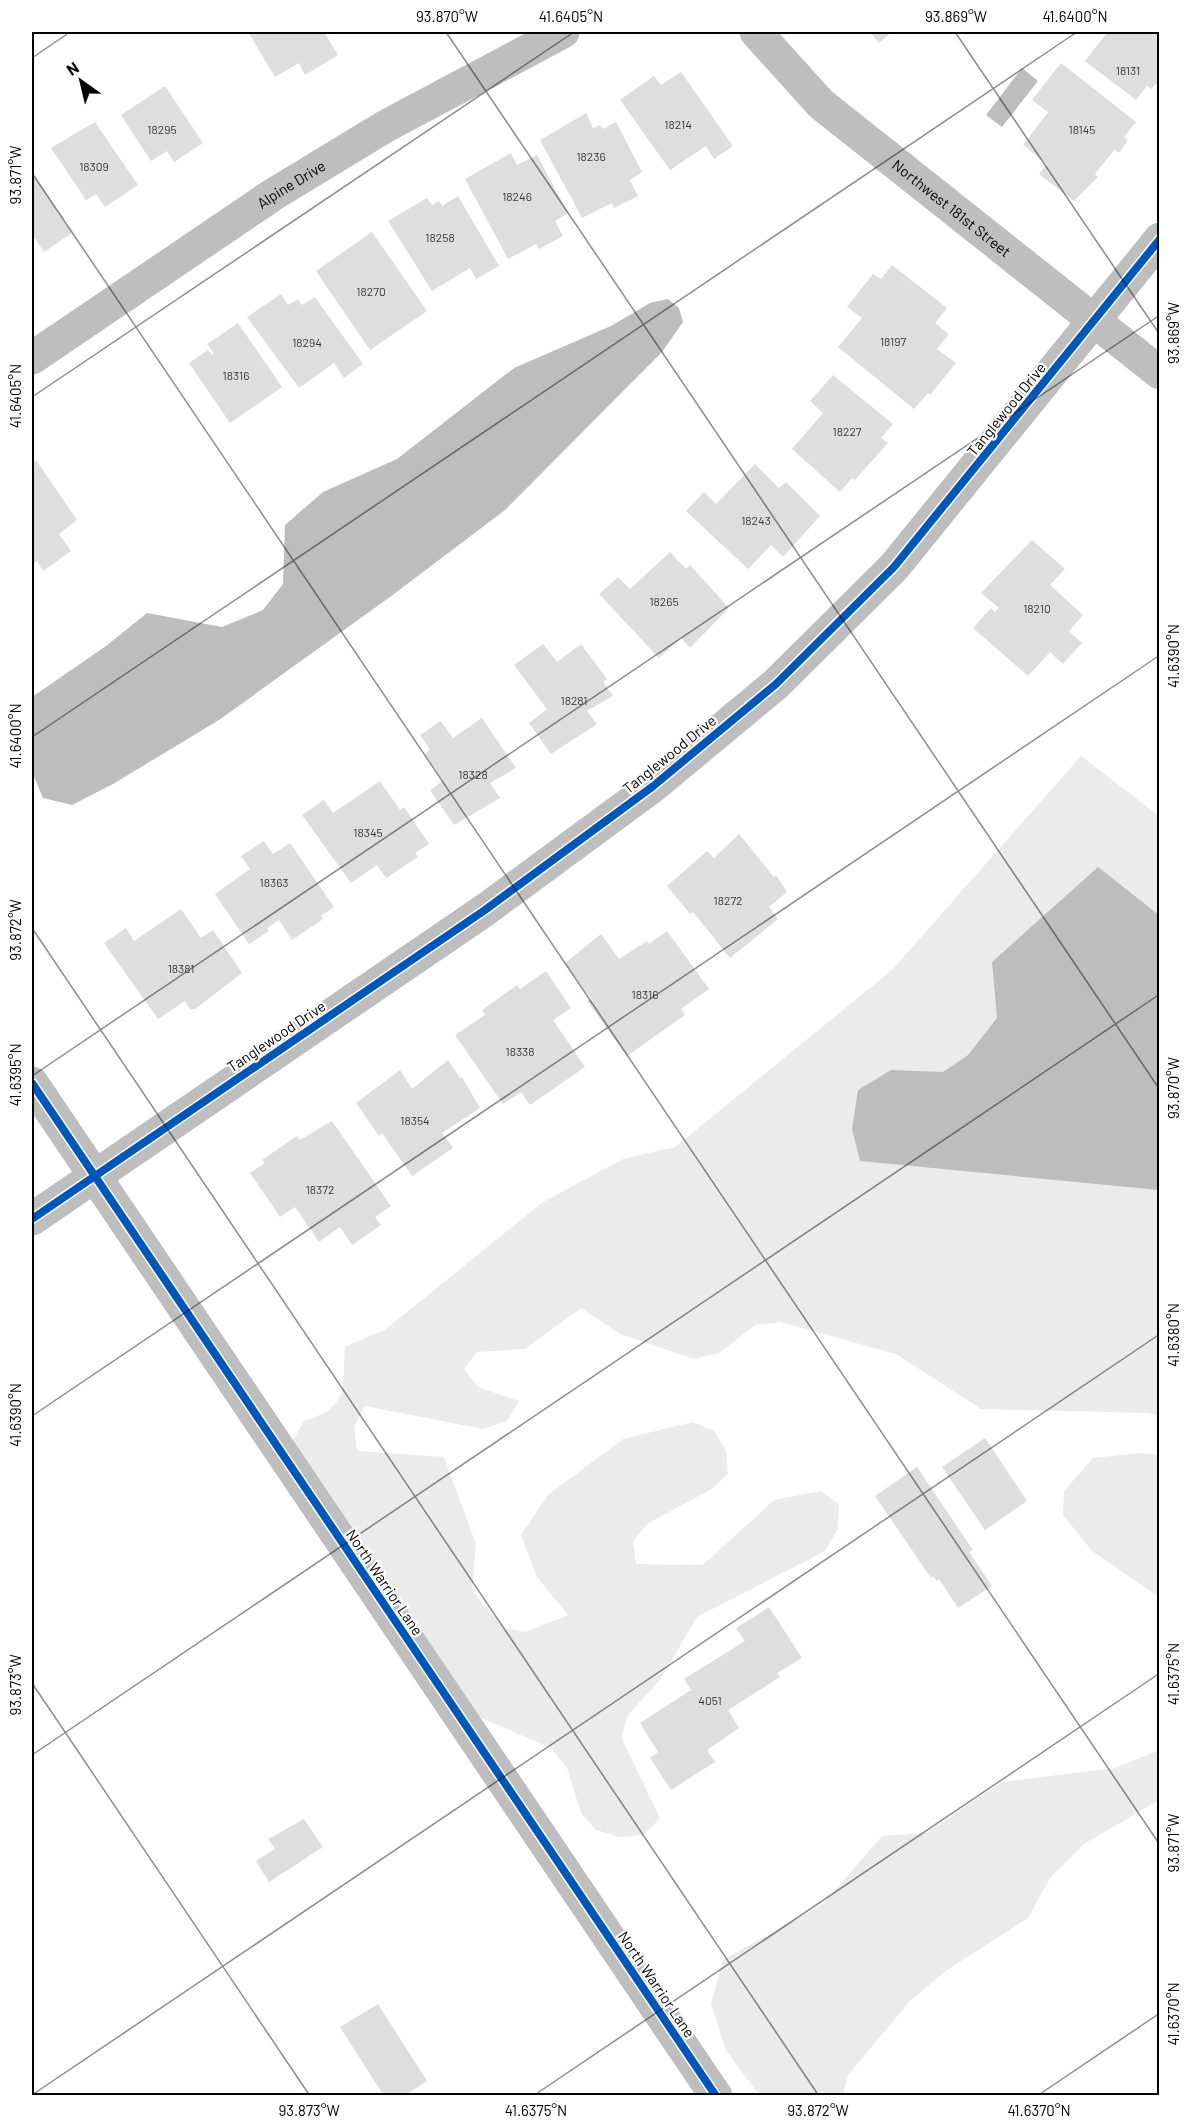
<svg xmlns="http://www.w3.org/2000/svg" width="1191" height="2127" viewBox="0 0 1191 2127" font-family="Barlow,sans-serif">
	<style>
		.green { fill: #ebebeb }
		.water { fill: #bdbdbd }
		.building { fill: #dedede }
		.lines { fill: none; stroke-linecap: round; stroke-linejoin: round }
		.minor { stroke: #bebebe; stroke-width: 33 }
		.tertiary { stroke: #bebebe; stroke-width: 33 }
		.cycleway-casing { stroke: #fff; stroke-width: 11 }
		.cycleway { stroke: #0057b8; stroke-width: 8 }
		.ticks { fill: none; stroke: #000; stroke-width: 1.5; stroke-opacity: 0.45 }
		.labels { text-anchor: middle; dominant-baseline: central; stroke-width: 4.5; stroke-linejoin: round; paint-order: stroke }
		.number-label { font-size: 12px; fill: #383838 }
		.street-label { font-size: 15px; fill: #000; stroke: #fff }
		.neatline { fill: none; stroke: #000; stroke-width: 2 }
		.ticks-label { font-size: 15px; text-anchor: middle; fill: #000 }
	</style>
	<rect width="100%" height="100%" fill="#fff"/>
	<path class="green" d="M1081,756L1159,816V1416L1148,1413L981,1409L896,1354L780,1322L755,1325L719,1353L694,1359L620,1334L581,1308L525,1349L477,1352L464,1369L478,1387L519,1401L507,1421L483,1429L365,1406L354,1427L357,1451L444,1457L476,1544L472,1591L504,1628L526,1632L568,1615L537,1577L521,1535L548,1495L623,1439L693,1422L714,1431L726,1451L728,1474L710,1490L647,1524L633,1542L636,1564L703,1565L774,1500L821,1491L839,1505L838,1529L825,1551L697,1617L660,1680L628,1715L621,1737L660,1818L644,1835L620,1837L596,1830L581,1813L567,1768L551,1748L472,1714L289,1447L304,1421C350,1407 342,1388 345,1347L386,1329L543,1202L623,1159L675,1147L892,970Z
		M1139,1453L1159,1455V1597L1092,1551L1063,1515L1064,1491L1093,1458Z
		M1159,1747V1800L1084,1844L1050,1878L1028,1918L947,1970L910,2001L848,2075L843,2095H759L726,2050L711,2004L723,1960L823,1904L882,1836L926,1833L1002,1782L1115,1768L1157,1751Z"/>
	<path class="water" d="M1022,68L1038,81L1002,127L986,115Z
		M668,299L679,308L683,322L662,352L505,510L390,597L219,720L113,784L72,805L43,798L32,772V697L106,646L147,613L222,627L263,610L283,584L285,525L323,492L397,459L514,368L611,326L650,303Z
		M1098,867L1159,915V1190L860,1161L852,1129L858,1090L891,1070L943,1072L968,1055L997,1018L992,962Z"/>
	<path class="building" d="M248,32H324L338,55L305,75L299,63L275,77Z
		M870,32H892L879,43Z
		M1103,32H1160V80L1151,89L1147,86L1136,100L1085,61L1106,34Z
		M1061,63L1136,122L1124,137L1128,140L1119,153L1115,149L1095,174L1098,177L1074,201L1039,174L1047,164L1023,145L1048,112L1032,100Z
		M681,72L733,146L714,159L706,146L670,170L620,100L654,76L661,85Z
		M165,86L203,143L174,162L167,151L151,161L121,115Z
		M586,113L593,128L600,125L603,129L616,122L642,172L630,180L638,196L614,208L612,203L582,218L540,140Z
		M95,122L138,185L105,207L96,194L86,200L51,148Z
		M511,153L517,165L537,155L568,213L555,221L563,236L539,249L536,244L508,259L465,179Z
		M35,177L72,233L44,252L34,237L32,239V180Z
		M458,196L499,266L476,279L470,268L432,291L388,221L427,198L432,205L439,201L442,206Z
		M372,232L427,311L370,350L316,271Z
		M892,265L947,308L935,323L949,334L937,349L956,363L930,395L928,393L914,409L838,347L862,318L847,307L873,274L881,279Z
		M281,294L288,305L298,299L302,305L315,297L363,364L344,378L334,363L299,388L247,317Z
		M238,323L282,387L230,423L189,363L208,350L212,355L214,354L207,344Z
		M833,375L893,424L881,438L888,443L855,480L852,478L840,492L792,449L823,413L810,401Z
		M36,460L77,520L59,534L71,551L43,571L37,561L32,565V463Z
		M755,464L779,488L786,482L820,516L783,557L771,545L748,569L686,511L704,492L716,504Z
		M1032,540L1065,569L1050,585L1083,615L1069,631L1082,643L1063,664L1050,652L1028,676L973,628L991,608L995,612L999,608L981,593Z
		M670,552L686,569L690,565L729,608L690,648L681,638L659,658L599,594L618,577L630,589Z
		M543,644L557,662L581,644L607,679L603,682L613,696L587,711L597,724L551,754L529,723L547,709L514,665Z
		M482,718L516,768L490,783L500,798L454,825L430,790L443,781L425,754L430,750L420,735L441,721L453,738Z
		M380,781L400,810L404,807L429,844L415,853L418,857L386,878L377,865L351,883L302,815L324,800L333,813Z
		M739,834L774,877L776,875L787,892L769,907L778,919L730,958L693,912L690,914L667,886L707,851L714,858Z
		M264,841L273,854L290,843L334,907L321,916L323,919L292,940L279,920L267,928L269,931L249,944L215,894L250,869L241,856Z
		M181,909L201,938L213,930L242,973L195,1009H190L185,1001L158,1019L104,943L126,928L134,941Z
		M667,931L709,989L681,1009L685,1015L627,1056L587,1001L591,999L565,963L601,934L619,959L647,941L649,944Z
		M546,971L571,1008L553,1020L585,1067L530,1105L521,1092L503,1104L455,1035L485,1015L482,1010L517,985L520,989Z
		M448,1060L460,1078L462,1077L480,1108L442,1133L453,1148L412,1176L382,1133L379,1136L356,1103L400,1070L412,1089Z
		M332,1121L391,1206L375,1217L381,1225L352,1245L340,1227L319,1242L295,1207L280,1217L250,1173L265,1163L262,1160L297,1136L300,1140Z
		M985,1438L1027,1501L985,1530L942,1467Z
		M917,1467L973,1550L969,1552L992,1586L958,1608L939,1579L937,1581L933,1576L931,1578L875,1496Z
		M769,1607L802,1658L777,1673L780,1677L728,1710L739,1728L707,1750L715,1762L671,1790L650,1758L658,1752L640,1723L691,1690L684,1679L745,1641L736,1628Z
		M304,1819L323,1847L269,1882L256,1861L275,1849L268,1839Z
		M378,2004L427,2081L404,2096H384L340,2027Z"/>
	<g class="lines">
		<g class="minor">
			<path id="s1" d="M756,32L821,104L1160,373"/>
			<path id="s2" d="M32,358L274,194L386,126L563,32"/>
			<path d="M32,1219L485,910L652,787L776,684L894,567L1160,239"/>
		</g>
		<path class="tertiary" d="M32,1083L716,2096"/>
		<g class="cycleway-casing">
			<path id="cycleway" d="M32,1083L716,2096
				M32,1219L485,910L652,787L776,684L894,567L1160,239"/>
		</g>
		<use href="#cycleway" class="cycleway"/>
	</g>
	<path class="ticks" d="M446,32L1160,1090M955,32L1160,335M32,58L70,32M32,173L1160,1845M32,397L574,32M32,737L1077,32M32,928L819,2096M32,1076L1160,315M32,1416L1160,655M32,1683L310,2096M32,1755L1160,994M32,2095L1160,1334M533,2096L1160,1673M1037,2096L1160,2013"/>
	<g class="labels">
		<g class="number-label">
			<text x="1128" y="70">18131</text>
			<text x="678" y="124">18214</text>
			<text x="162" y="129">18295</text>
			<text x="1082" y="129">18145</text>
			<text x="591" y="156">18236</text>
			<text x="94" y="166">18309</text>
			<text x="517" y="196">18246</text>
			<text x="440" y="237">18258</text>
			<text x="371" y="291">18270</text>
			<text x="893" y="341">18197</text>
			<text x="307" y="342">18294</text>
			<text x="236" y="375">18316</text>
			<text x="847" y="431">18227</text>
			<text x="756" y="520">18243</text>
			<text x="664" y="601">18265</text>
			<text x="1037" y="608">18210</text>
			<text x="574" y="700">18281</text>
			<text x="473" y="774">18328</text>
			<text x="368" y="832">18345</text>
			<text x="274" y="882">18363</text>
			<text x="728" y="900">18272</text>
			<text x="181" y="968">18381</text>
			<text x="645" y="994">18316</text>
			<text x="520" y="1051">18338</text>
			<text x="415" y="1120">18354</text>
			<text x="320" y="1189">18372</text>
			<text x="710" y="1700">4051</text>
		</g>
		<g class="street-label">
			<text stroke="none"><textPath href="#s2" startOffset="312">Alpine Drive</textPath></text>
			<text stroke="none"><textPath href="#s1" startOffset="264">Northwest 181st Street</textPath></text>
			<text transform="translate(1006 409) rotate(-51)">Tanglewood Drive</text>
			<text transform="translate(669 754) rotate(-39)">Tanglewood Drive</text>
			<text transform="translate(276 1036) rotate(-34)">Tanglewood Drive</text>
			<text transform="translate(385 1582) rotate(56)">North Warrior Lane</text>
			<text transform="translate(657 1984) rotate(56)">North Warrior Lane</text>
		</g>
	</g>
	<rect width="1191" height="2127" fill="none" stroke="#ffffff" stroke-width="66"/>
	<g transform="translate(81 81) rotate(326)" stroke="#ffffff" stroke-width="4.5" paint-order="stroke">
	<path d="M0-4.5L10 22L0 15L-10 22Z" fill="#000000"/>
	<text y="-9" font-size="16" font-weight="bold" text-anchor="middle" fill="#000000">N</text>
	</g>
	<rect x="33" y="33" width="1125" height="2061" class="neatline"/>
	<g class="ticks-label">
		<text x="447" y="22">93.870°W</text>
		<text x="571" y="22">41.6405°N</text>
		<text x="956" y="22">93.869°W</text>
		<text x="1075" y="22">41.6400°N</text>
		<text transform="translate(16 175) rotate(-90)" y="5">93.871°W</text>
		<text transform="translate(1174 333) rotate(-90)" y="5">93.869°W</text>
		<text transform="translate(16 396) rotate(-90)" y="5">41.6405°N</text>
		<text transform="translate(1174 656) rotate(-90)" y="5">41.6390°N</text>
		<text transform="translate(16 736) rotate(-90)" y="5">41.6400°N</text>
		<text transform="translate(16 930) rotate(-90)" y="5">93.872°W</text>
		<text transform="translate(16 1075) rotate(-90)" y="5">41.6395°N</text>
		<text transform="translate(1174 1088) rotate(-90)" y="5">93.870°W</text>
		<text transform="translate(1174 1335) rotate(-90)" y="5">41.6380°N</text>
		<text transform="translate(16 1415) rotate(-90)" y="5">41.6390°N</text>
		<text transform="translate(1174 1674) rotate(-90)" y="5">41.6375°N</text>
		<text transform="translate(16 1685) rotate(-90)" y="5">93.873°W</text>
		<text transform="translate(1174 1843) rotate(-90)" y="5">93.871°W</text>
		<text transform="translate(1174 2014) rotate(-90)" y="5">41.6370°N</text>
		<text x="309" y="2116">93.873°W</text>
		<text x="536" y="2116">41.6375°N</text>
		<text x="818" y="2116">93.872°W</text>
		<text x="1039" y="2116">41.6370°N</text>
	</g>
</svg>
